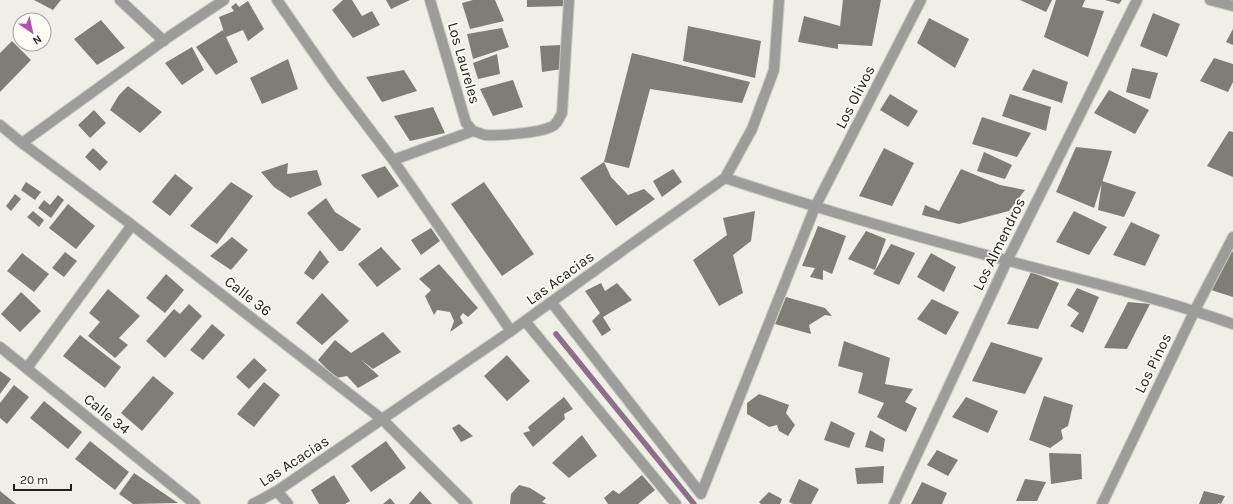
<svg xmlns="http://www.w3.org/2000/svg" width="1233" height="504" viewBox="0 0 1233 504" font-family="Karla,sans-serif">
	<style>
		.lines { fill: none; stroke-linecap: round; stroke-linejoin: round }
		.stream { stroke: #8d6f88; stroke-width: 5.5 }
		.building { fill: #7e7e77 }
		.street-casing { stroke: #cacac3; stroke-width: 12 }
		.street { stroke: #9c9c99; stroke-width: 10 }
		.labels { text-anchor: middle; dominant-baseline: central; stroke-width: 3.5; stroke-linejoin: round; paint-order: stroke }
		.street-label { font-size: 15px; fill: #20201d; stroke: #fcfcf5 }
	</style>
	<rect width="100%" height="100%" fill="#efefe8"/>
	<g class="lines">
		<path class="stream" d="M556,334L694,504"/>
	</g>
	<path class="building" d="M34,0H61L53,10Z
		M343,0H352L362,16L372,11L380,25L353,38L332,10Z
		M386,0H410L391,9Z
		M473,0H495L504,21L470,29L462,3Z
		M527,0H568V6L527,7Z
		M843,0H881L872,46L838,44V49L798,42L804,16L840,26Z
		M1020,0H1052L1046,12Z
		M1056,0H1085L1082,7L1104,11L1088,57L1044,37Z
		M1105,0H1122L1119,4Z
		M248,1L264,29L248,41L243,30L226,37L238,62L216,75L196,47L223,30L225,35L219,17L234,11L231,7L236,3L239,7Z
		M1153,13L1180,24L1167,57L1140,46Z
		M929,18L969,39L955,68L917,43Z
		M101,20L125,48L97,65L74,39Z
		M688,26L761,41L755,78L683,61Z
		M502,28L509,47L473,59L467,34Z
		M1233,29V45L1226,42Z
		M12,41L31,60L0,92V53Z
		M561,45L562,69L542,72L540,46Z
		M192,47L204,70L182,85L165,63Z
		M632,53L750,82L742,103L650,89L629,168L604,162Z
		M497,54L500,74L478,79L473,63Z
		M1214,58L1233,64V82L1228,92L1200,81Z
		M288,59L298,89L262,104L250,78Z
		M1132,68L1158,73L1150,99L1126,92Z
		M1033,69L1068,82L1062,103L1022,90Z
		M404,70L417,91L382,102L366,77Z
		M513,80L523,107L493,116L480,89Z
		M128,86L162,112L140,133L110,110L119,95Z
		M1109,90L1149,110L1135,134L1094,113Z
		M890,94L918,111L908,127L880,110Z
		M1010,94L1051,107L1046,131L1002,116Z
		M433,107L445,133L410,141L394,116Z
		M94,110L106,123L90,138L78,125Z
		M982,117L1031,133L1017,157L972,144Z
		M1229,131L1233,132V177L1207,166Z
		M1076,147L1112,151L1094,208L1056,192Z
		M93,148L108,162L100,171L85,157Z
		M884,148L914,163L892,206L859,196Z
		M984,152L1012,165L1005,179L977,171Z
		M604,162L611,177L628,195L644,189L655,199L616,226L580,178Z
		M288,163L287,174L317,170L322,185L290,198L274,187L261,172Z
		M385,166L399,186L378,198L361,175Z
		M673,169L682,182L662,197L653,181Z
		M961,169L1000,185L1025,190L1009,211L959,224L922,215L925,205L939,211Z
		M175,174L193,188L170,216L152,202Z
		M1102,181L1136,192L1124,217L1098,210Z
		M26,182L41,192L35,200L21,190Z
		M231,182L253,196L217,244L190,226Z
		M484,182L534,254L502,276L451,204Z
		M15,194L21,199L11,211L6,206Z
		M58,195L64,200L51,218L38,208L44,200L50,205Z
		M326,198L335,212L361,229L343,251H339L307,213Z
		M68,204L95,226L76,249L49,228Z
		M33,211L44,220L39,227L27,217Z
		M755,211L751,241L733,255L743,293L719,306L693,260L727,235L723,218Z
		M1074,211L1107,227L1089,255L1056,242Z
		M1131,222L1160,235L1145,266L1113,255Z
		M818,226L846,236L832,274L823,270V280L810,277L815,268L802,266Z
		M431,228L440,241L421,255L411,240Z
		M866,231L886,239L875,270L848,259Z
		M232,237L248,250L231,270L210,256Z
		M891,244L915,253L899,285L873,274Z
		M381,247L401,269L377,287L358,264Z
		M320,250L329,262L313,280L304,273Z
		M1230,250L1233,252V297L1211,290Z
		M65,252L77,261L64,277L52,268Z
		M22,253L49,274L34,292L7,271Z
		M931,253L956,267L944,292L917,277Z
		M439,264L478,308L468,317L463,313L460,317L463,323L450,332L454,321L450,312L437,310L434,315L425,296L431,290L419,279Z
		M1031,272L1059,283L1038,329L1007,324Z
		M166,274L184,290L165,313L146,298Z
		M601,283L605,291L617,283L632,300L603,317L611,330L602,336L592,321L600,313L585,291Z
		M1077,288L1099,297L1083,333L1070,326L1079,313L1067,305Z
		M108,289L140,316L119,338L128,345L115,358L88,336L100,322L89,313Z
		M21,292L41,311L20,332L1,314Z
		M322,293L349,321L322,345L296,323Z
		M786,297L825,308L832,316L825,315L809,325L811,334L775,324Z
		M932,299L959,312L946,335L917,319Z
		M1128,302L1150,304L1127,349L1104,348Z
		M189,304L202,316L165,358L146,341L174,309L180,314Z
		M212,324L225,335L203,360L190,350Z
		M383,332L401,352L373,369L360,359L379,376L358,388L347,376L336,378L318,360L335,340L351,353Z
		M80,335L121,367L105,388L63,356Z
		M844,341L890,358L885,384L913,389L905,402L917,408L906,432L877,417L884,403L858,393L863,373L838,366Z
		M991,342L1043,358L1025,394L972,381Z
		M507,355L530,381L507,401L484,376Z
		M254,358L267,370L249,389L236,377Z
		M0,371L11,379L0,394Z
		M153,376L174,393L142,431L121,413Z
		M264,382L280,395L254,427L237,414Z
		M14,385L29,397L7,424L0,418V403Z
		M759,394L789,405L786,413L795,425L788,436L779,431L777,425L769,427L747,414V403Z
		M1044,396L1073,405L1068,426L1061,430L1063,439L1050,448L1029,440Z
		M564,397L573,409L564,414L565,419L533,447L523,433L530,431L528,427Z
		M966,397L998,411L988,433L952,417Z
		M44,401L82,432L68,449L30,418Z
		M831,421L855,433L849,448L824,440Z
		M459,424L473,436L461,442L452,428Z
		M870,430L885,439L883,452L865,447Z
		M582,435L597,456L569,478L552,463Z
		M90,441L129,472L115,490L75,459Z
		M386,441L406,468L371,492L351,466Z
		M937,450L958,460L948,476L927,465Z
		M1049,453L1081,454L1082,479L1051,484Z
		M884,466L883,483L857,484L855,468Z
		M134,473L178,503L133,504L119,494Z
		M334,475L350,501L345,504H319L311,490Z
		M642,475L655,490L638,504H608L604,498L613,490L619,494Z
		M799,479L819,489L811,504H793L789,502Z
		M1025,479L1046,482L1037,501H1016Z
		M922,482L947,493L942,504H911Z
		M519,485L530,488L546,498L542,502L547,504H510L511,494Z
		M0,491L16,504H0Z
		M420,491L432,504H409Z
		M1204,491L1225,496L1221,504L1218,503V504H1199Z
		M769,492L782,499L780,504H761L759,502Z
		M390,498L395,504H383Z"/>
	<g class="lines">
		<g class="street-casing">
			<path id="street" d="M120,0L164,41
				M277,0L334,82L393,160L511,331
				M430,0L466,123L473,131
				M1210,0L1233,6
				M0,125L22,143L132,225L383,420L467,504
				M22,143L170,36L224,0
				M393,160L473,131C477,132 481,134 485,135C500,136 538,133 551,127C557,125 559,118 562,113L569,0
				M725,178C819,209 914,236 1009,261C1084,281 1160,298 1233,324
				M552,303L701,494
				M525,321L676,504
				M0,347L195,504
				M27,368L132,225
				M277,491L288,504
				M701,494L815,207L921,0
				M253,504L277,491L511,331L626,248L725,178L752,129L774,70L779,0
				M894,504L1007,261L1137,0
				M1102,504L1195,310L1233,237"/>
		</g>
		<use href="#street" class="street"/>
	</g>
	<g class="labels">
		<g class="street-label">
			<text transform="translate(464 63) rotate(74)">Los Laureles</text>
			<text transform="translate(855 97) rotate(-63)">Los Olivos</text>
			<text transform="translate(999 244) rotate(-64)">Los Almendros</text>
			<text transform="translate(560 278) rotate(-36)">Las Acacias</text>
			<text transform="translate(248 296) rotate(38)">Calle 36</text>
			<text transform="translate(1153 363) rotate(-64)">Los Pinos</text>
			<text transform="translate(107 414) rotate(39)">Calle 34</text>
			<text transform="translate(294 461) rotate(-33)">Las Acacias</text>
		</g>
	</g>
	<g transform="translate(32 32) rotate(146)"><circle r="19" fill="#fcfcf5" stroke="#a4a49f"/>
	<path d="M0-3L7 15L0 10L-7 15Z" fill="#b84daf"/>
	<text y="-6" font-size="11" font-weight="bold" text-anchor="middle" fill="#20201d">N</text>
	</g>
	<path d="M14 484v6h57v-6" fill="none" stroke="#20201d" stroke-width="2"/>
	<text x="20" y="484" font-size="12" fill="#20201d" stroke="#fcfcf5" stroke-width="3" paint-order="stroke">20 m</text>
</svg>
